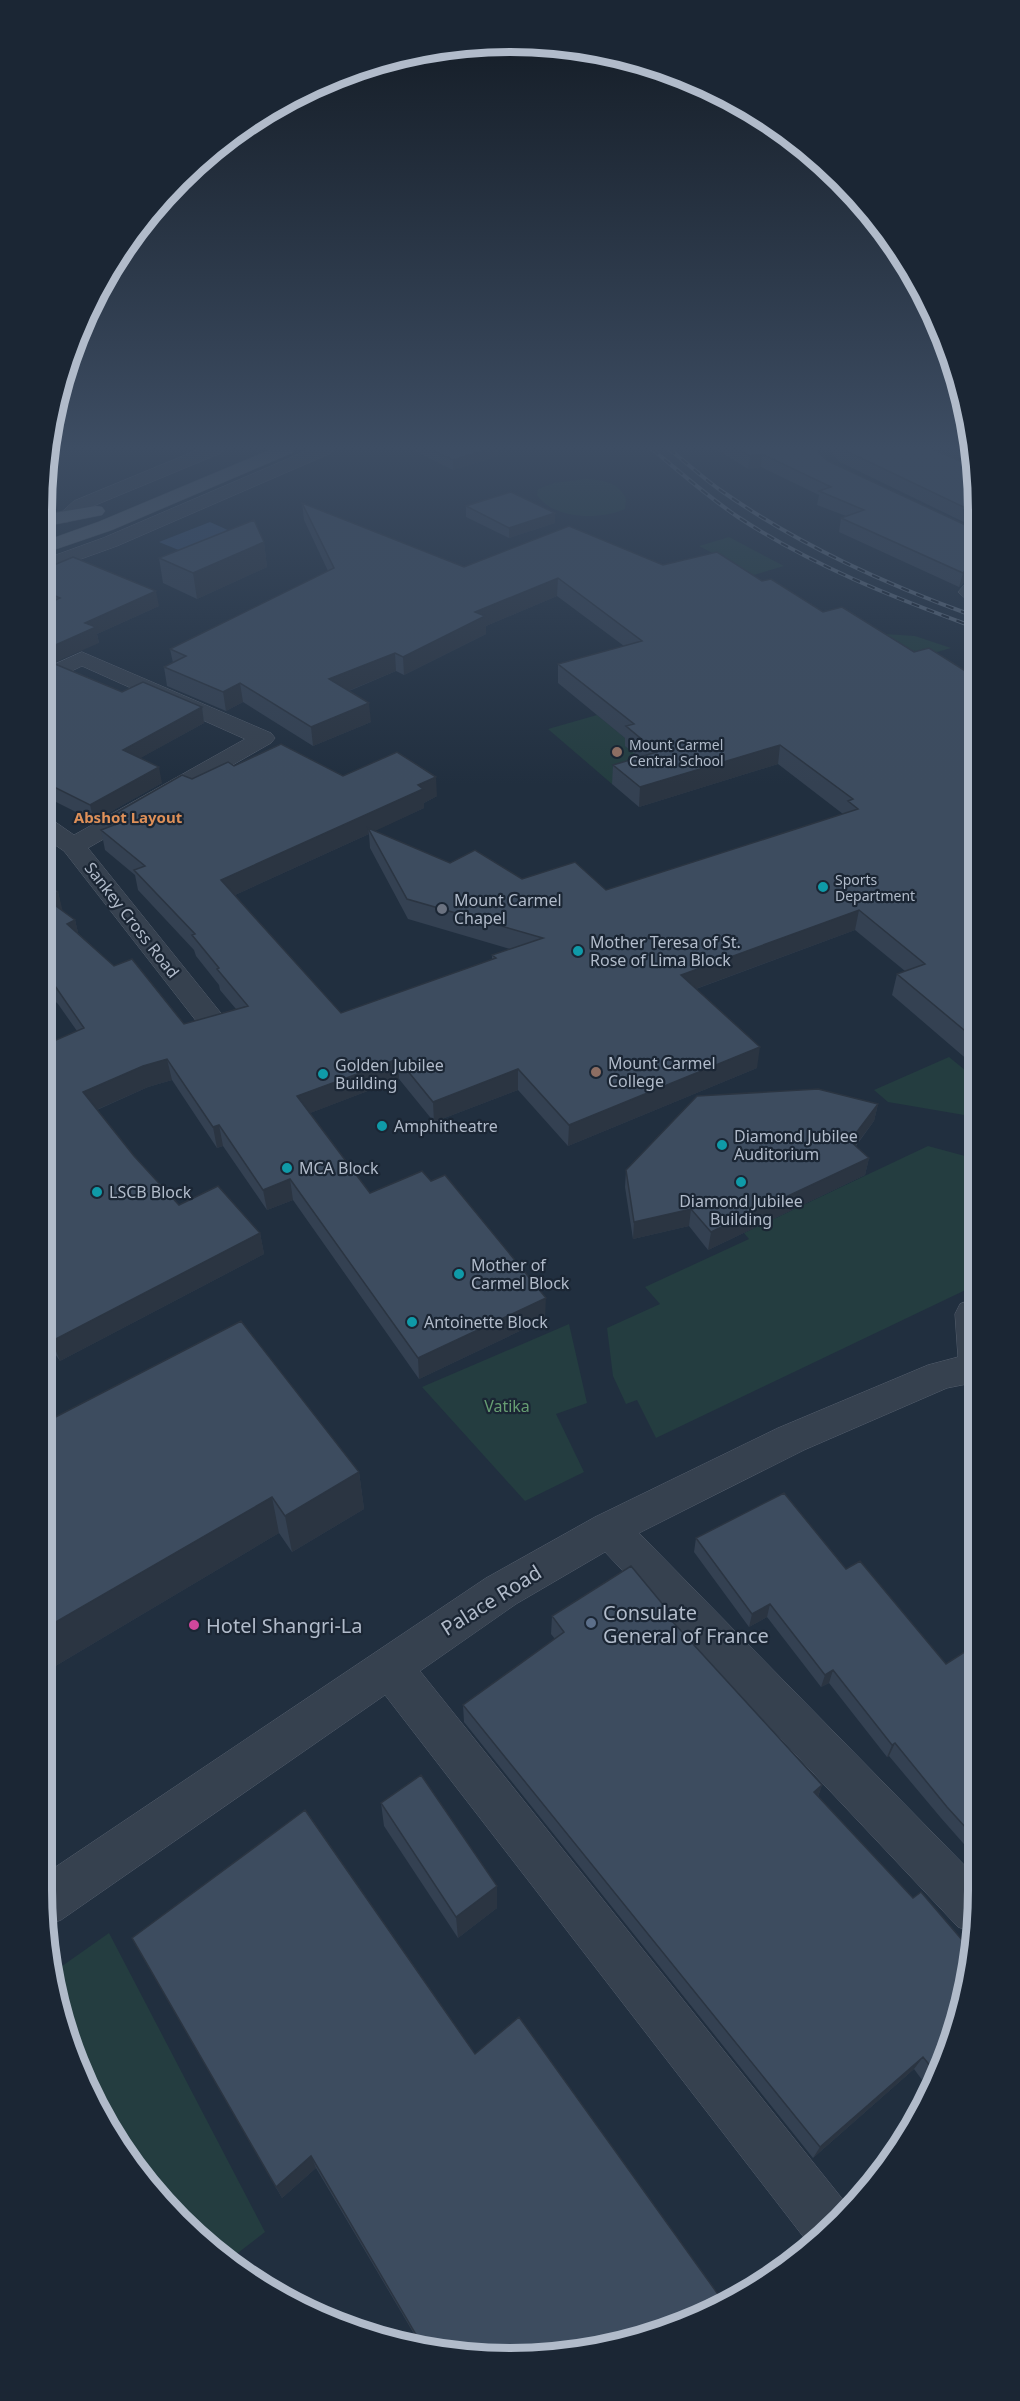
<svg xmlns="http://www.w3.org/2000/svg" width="1020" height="2401" viewBox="0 0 1020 2401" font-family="'Noto Sans',sans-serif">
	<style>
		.green { fill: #243d40 }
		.water { fill: #344a68 }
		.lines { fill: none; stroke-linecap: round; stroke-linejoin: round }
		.minor-casing { stroke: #545e6d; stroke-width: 1 }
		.major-casing { stroke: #3f4a58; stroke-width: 1 }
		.minor { fill: #36414f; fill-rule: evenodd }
		.major { fill: #53606f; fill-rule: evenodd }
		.rail-casing { stroke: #576576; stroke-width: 4 }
		.rail { stroke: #1b2634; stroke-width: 2; stroke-dasharray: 8; stroke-linecap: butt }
		.wall { fill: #344152; fill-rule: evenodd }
		.shaded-wall { fill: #2b3542 }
		.building { fill: #3d4c5f; stroke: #2b3542; stroke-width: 1.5 }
		.education-dot { fill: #8d6e63; stroke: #1b2634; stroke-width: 2 }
		.culture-dot { fill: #0f9aa8; stroke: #1b2634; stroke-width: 2 }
		.worship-dot { fill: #6b7280; stroke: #1b2634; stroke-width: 2 }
		.service-dot { fill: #5c6f8a; stroke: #1b2634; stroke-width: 2 }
		.hotel-dot { fill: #d1479c; stroke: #1b2634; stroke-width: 2 }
		.labels { text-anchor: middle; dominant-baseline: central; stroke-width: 4.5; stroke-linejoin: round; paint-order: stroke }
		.far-poi-label { font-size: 14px; fill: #b1bbca; stroke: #1b2634; text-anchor: start }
		.far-neighbourhood-label { font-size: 15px; font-weight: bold; fill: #de9059; stroke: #1b2634 }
		.poi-label { font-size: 16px; fill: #b1bbca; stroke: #1b2634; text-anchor: start }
		.street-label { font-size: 16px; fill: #b1bbca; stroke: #1b2634 }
		.park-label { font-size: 16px; fill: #669d72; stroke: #1b2634 }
		.near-street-label { font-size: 20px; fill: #b1bbca; stroke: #1b2634 }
		.near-poi-label { font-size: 20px; fill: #b1bbca; stroke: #1b2634; text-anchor: start }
		.rim { fill: none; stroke: #b1bbca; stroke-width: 8 }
	</style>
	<rect width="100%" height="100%" fill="#212f3f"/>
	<path class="green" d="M585,479C602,480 618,481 626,499L625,509C600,520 554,520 537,495L538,489L554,483Z
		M729,537L784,566L754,575L699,546Z
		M885,634L915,636L951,648L906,661L869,638Z
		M597,715L633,744L656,771L612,784L548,729Z
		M949,1057L976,1079V1117L888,1102L874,1090Z
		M928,1146L976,1159V1285L656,1438L637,1400L626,1404L613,1376L607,1328L660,1304L645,1287L749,1239L744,1233Z
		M569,1324L587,1403L556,1414L584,1472L525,1501L422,1387Z
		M109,1933L265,2232L230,2259L158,2199L105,2125L67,2042L55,1971Z"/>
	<path class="water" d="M210,522L232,532L181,551L159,542Z"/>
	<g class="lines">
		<g class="minor-casing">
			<path id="minor" d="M200,449H223L221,453L86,509C77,517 70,525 57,522L55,518L74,501Z
				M311,449H333L331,453L117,546L42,573V560L103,538Z
				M974,580V602L967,600L958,592L967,582Z
				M82,652L271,733L275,738L271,743L88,848L224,1017L229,1024L224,1031L214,1033L204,1031L64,851L42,836V817L51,819L74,835L245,739L82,666L42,685V670Z
				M976,1298L977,1382L947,1388L804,1450L639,1533L978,1879L971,1932L958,1927L605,1552L516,1604L420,1671L848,2206L809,2244L385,1695L61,1920L48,1925L42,1876L486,1578L595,1517L778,1428L928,1365L958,1357L955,1314L960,1304Z"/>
		</g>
		<g class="major-casing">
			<path id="major" d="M272,449H294L292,453L112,530L42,554V542L98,522Z
				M96,506L102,507L105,511L102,515L42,527V515Z"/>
		</g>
		<use href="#minor" class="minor"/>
		<use href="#major" class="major"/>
		<g class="rail-casing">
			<path id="rail" d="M652,449C680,472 708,497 738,517C811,565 892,597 974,627
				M669,449C687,463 704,479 723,492C801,546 885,584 974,616"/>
		</g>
		<use href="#rail" class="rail"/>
	</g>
	<path class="wall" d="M415,449H498V456L453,470L415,451Z
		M716,449H816L818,452L828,461L974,529V578L966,580L959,587L839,532L841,518L846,516L817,505L819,495L761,467L748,469Z
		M828,449H932L974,467V527L840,462Z
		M302,503L464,567L663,565L762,581L823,612L975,677L976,1059L970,1062L892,995L897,974L905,971L855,930L696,989L757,1068L568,1146L518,1090L434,1122L399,1079L310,1113L370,1193L545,1319L419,1379L293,1200L267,1210L223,1146L217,1148L172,1080L148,1087L97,1110L134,1156L179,1205L260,1233L264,1254L60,1361L42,1336V1046L77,1031L58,1004L42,989V879L58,892L62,911L75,920L78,933L114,966L184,1024L236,1009L220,990L219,985L196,956L194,950L138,890L135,875L105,850L101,830L116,824L114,814L192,779L234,766L343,776L437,796L424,803V808L374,831L450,863L522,879L606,890L843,814L778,764L639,807L612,784L613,765L639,757L625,746V738L558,683V664L624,646L557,596L486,626V634L404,675L396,671L349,691L371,722L313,746L243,702L226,711L167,686L164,667L173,663L170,649L328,571L304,520ZM369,834L370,848L408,919L510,949L492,955V960L341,1013L235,895Z
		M466,506L555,523L509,538L466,517Z
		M264,542L267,567L197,599L163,583L159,558Z
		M42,570L159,606L97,634L99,643L42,603Z
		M42,669L122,692L202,707L204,723L140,758L162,783L94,821L42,795Z
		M878,1104L874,1121L856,1146L869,1158L865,1175L708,1250L689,1226L633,1239L625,1187L626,1170Z
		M42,1424L359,1472L364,1509L292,1552L279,1533L42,1674Z
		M696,1538L846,1569L946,1664L977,1644L978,1860L941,1818L889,1756L887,1757L829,1683L821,1687L767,1617L749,1627L694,1552Z
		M665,1607L664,1613L822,1785L818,1797L953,2041L928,2088L914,2069L813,2158L464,1722L463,1705L555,1639L551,1634L552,1616Z
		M381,1803L497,1886V1908L458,1938L384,1826Z
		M305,1810L449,2355L423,2349L316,2168L282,2198L132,1938Z"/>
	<path class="shaded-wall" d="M488,449H498V456L453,470V460Z
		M762,454L761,467L748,469L750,456Z
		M555,513V523L509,538V528Z
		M264,542L267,567L197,599L193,573Z
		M974,565V578L966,580L959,587L963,573L969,566Z
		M558,578L557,596L486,626V634L404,675L403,657L475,612Z
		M156,591L159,606L97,634L99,643L42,668V651L85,623Z
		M395,653L396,671L331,698L329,679Z
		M240,683L243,702L226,711L223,692Z
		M369,703L371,722L313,746L311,727Z
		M202,707L204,723L126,766L123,750Z
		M780,745L778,764L639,807L640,787Z
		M159,767L162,783L94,821L90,805Z
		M436,777L437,796L424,803V808L371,833L368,828L369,834L224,900L221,880Z
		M42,843L47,862L42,865Z
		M58,892L63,912L45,898Z
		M859,910L855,930L679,995L681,975Z
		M75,920L80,940L67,924Z
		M976,1043V1059L970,1062Z
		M760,1047L757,1068L568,1146L569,1125Z
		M167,1059L172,1080L148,1087L89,1113L83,1092L143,1066Z
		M398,1059L399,1079L300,1117L297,1096Z
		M518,1069V1090L434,1122L433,1102Z
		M878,1104L874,1121L846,1158L850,1141Z
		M219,1125L223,1146L217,1148L213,1127Z
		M869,1158L865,1175L708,1250L711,1232Z
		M290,1179L293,1200L267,1210L263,1190Z
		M691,1209L689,1226L633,1239L634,1222Z
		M260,1233L264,1254L60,1361L52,1341Z
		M546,1298L545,1319L419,1379L418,1358Z
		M359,1472L364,1509L292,1552L285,1516Z
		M272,1497L279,1533L42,1674V1630Z
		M770,1604L767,1617L749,1627L752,1614Z
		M833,1670L829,1683L821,1687L825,1675Z
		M895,1743L889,1756L887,1757L892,1745Z
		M822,1785L816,1802L814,1792Z
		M497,1886V1908L458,1938L456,1917Z
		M923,2057L914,2069L813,2158L820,2147Z
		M311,2156L316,2168L282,2198L276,2187Z"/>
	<path class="building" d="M430,449H488L453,460Z
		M738,449H816L818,452L828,461L974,529V565L969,566L963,573L841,518L864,510L819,491L831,487L762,454L750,456Z
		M842,449H932L974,467V512Z
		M511,492L555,513L509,528L466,506Z
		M302,503L464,567L569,526L663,565L717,552L762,581L771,579L823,612L842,607L914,652L929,648L975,677L976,1040L897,974L925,964L859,910L681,975L760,1047L569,1125L518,1069L433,1102L398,1059L297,1096L370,1193L422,1171L431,1181L445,1175L546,1298L418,1358L290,1179L263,1190L219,1125L213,1127L167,1059L143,1066L83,1092L134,1156L179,1205L218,1186L260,1233L52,1341L42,1326V1046L84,1028L53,983L42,974V879L58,892L45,898L75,920L67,924L114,966L132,959L184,1024L248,1006L217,969L219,968L192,935L195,934L134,870L145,866L101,830L127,820L114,814L182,775L192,779L228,762L234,766L281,744L343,776L397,752L436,777L418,785L423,789L221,880L341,1013L496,958L492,955L543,938L407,899L368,828L450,863L475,850L522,879L575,862L606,890L858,809L848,801L853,799L780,745L640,787L613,765L657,752L626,726L634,724L558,664L642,641L558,578L475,612L485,616L403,657L395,653L329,679L369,703L311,727L240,683L223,692L164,667L186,656L170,649L334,568Z
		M254,520L264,542L193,573L159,558Z
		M73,557L156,591L85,623L96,627L42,651V606L60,598L42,590V570Z
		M55,664L122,692L143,682L202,707L123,750L159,767L90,805L42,781V669Z
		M818,1089L878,1104L850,1141L869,1158L711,1232L691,1209L634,1222L626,1170L697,1096Z
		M241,1321L359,1472L285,1516L272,1497L42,1630V1424Z
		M784,1493L846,1569L860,1561L946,1664L977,1644L978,1841L947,1807L895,1743L892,1745L833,1670L825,1675L770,1604L752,1614L696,1538Z
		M631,1566L665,1607L661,1609L822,1785L814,1792L913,1898L921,1892L969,1948L953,2041L936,2073L923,2057L820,2147L463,1705L564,1632L552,1616Z
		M421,1775L497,1886L456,1917L381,1803Z
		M305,1810L475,2054L519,2017L725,2304L689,2323L602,2350L449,2355L425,2350L311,2156L276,2187L132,1938Z"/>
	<linearGradient id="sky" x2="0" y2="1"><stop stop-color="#121a23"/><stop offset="0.57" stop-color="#3d4d63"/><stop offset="1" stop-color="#3d4d63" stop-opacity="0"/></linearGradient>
	<rect width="1020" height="785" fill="url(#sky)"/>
	<g class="education-dot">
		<circle cx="617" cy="752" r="6"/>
		<circle cx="596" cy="1072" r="6"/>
	</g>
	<g class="culture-dot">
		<circle cx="823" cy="887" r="6"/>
		<circle cx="578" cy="951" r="6"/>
		<circle cx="323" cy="1074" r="6"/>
		<circle cx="382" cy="1126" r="6"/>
		<circle cx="722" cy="1145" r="6"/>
		<circle cx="287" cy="1168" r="6"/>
		<circle cx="741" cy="1182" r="6"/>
		<circle cx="97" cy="1192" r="6"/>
		<circle cx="459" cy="1274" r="6"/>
		<circle cx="412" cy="1322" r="6"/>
	</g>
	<circle class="worship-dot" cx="442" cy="909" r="6"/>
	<circle class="service-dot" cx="591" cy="1623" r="6"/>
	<circle class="hotel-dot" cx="194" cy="1625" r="6"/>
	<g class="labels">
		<g class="far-poi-label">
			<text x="629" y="744">Mount Carmel<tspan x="629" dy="16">Central School</tspan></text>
			<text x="835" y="879">Sports<tspan x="835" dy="16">Department</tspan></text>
		</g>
		<g class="far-neighbourhood-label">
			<text x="128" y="817">Abshot Layout</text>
		</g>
		<g class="poi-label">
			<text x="454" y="900">Mount Carmel<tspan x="454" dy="18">Chapel</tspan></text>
			<text x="590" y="942">Mother Teresa of St.<tspan x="590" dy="18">Rose of Lima Block</tspan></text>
			<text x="608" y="1063">Mount Carmel<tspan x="608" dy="18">College</tspan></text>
			<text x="335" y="1065">Golden Jubilee<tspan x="335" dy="18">Building</tspan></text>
			<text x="394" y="1126">Amphitheatre</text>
			<text x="734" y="1136">Diamond Jubilee<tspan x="734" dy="18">Auditorium</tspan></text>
			<text x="299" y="1168">MCA Block</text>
			<text x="109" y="1192">LSCB Block</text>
			<text x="741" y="1201" text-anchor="middle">Diamond Jubilee<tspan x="741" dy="18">Building</tspan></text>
			<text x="471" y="1265">Mother of<tspan x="471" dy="18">Carmel Block</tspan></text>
			<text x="424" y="1322">Antoinette Block</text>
		</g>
		<g class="street-label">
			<text transform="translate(132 920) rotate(52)">Sankey Cross Road</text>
		</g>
		<g class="park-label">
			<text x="507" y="1406">Vatika</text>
		</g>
		<g class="near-street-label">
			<text transform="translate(491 1600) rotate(-32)">Palace Road</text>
		</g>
		<g class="near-poi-label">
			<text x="603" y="1612">Consulate<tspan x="603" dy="23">General of France</tspan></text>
			<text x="206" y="1625">Hotel Shangri-La</text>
		</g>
	</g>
	<path d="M0 0H1020V2401H0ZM510 52H510A458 458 0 0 1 968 510V1890A458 458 0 0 1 510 2348H510A458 458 0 0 1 52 1890V510A458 458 0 0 1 510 52Z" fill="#1b2634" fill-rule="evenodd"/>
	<path class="rim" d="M510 52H510A458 458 0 0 1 968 510V1890A458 458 0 0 1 510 2348H510A458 458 0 0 1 52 1890V510A458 458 0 0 1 510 52Z"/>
</svg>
